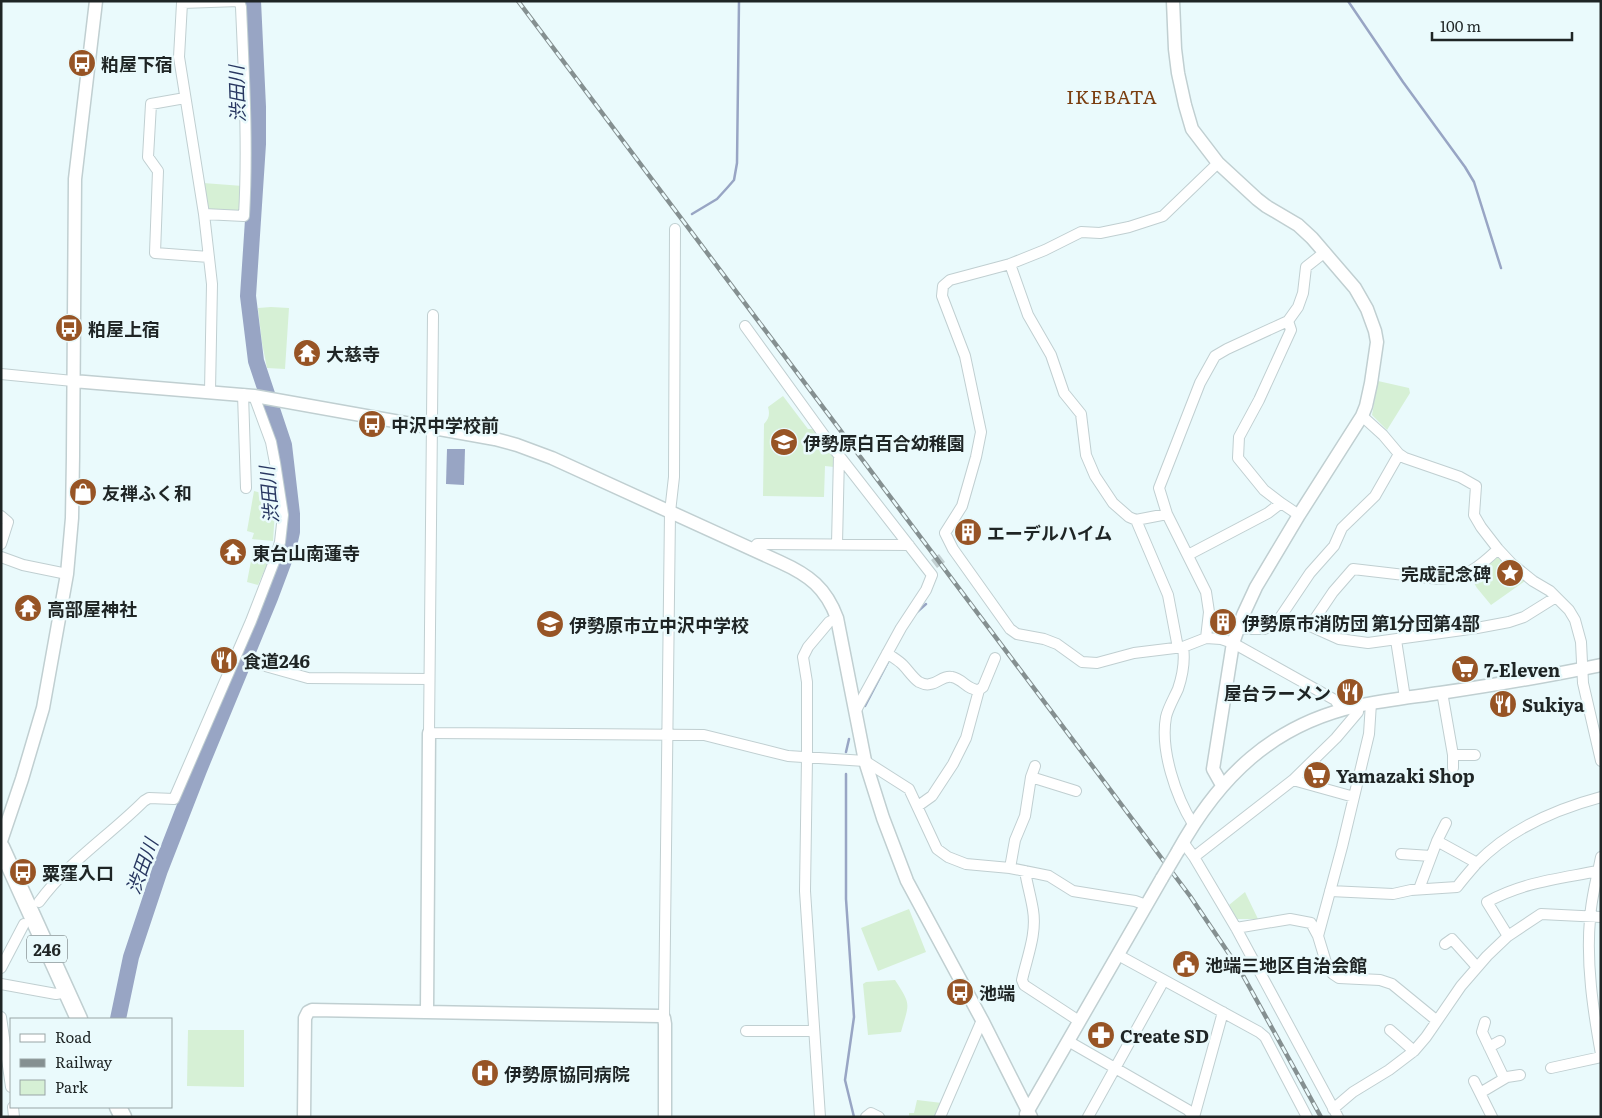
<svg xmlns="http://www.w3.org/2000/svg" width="1602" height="1118" viewBox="0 0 1602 1118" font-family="Literata,'Noto Sans JP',serif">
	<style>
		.green { fill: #d6f0d5 }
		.water { fill: #98a5c4 }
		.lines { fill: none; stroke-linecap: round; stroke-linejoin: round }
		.stream { stroke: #98a5c4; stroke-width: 2.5 }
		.river { stroke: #98a5c4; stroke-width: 16 }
		.minor-tunnel { stroke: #c1cfd1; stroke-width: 10; stroke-dasharray: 10 5; stroke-linecap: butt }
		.minor-casing { stroke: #c0cfd1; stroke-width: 12 }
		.tertiary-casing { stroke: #c0cfd1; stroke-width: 15 }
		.trunk-casing { stroke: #c0cfd1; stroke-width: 19 }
		.minor { stroke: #fff; stroke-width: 10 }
		.tertiary { stroke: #fff; stroke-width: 12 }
		.trunk { stroke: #fff; stroke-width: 16 }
		.rail-casing { stroke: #859091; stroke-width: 4.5 }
		.rail { stroke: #eafafc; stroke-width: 2.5; stroke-dasharray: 8; stroke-linecap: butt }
		.tertiary-bridge-casing { stroke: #c0cfd1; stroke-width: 15; stroke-linecap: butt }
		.tertiary-bridge { stroke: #fff; stroke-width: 12 }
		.labels { text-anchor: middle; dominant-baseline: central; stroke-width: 5; stroke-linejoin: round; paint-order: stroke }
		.shield { fill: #eafafc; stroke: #5c6566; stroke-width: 1 }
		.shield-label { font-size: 16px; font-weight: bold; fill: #1f2525 }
		.poi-label { font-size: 18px; font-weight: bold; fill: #1f2525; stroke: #eafafc; text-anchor: start }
		.water-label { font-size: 19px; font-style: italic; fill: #283761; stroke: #eafafc }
		.neighbourhood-label { font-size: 19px; letter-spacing: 1px; fill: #7a3e10; stroke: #eafafc }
	</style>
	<rect width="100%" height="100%" fill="#eafafc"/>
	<path class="green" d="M203,183L243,186L241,209L239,212L208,211Z
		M271,307L289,308L285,369L267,368L262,343L258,308Z
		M1378,381L1409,388L1410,393L1387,430L1372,415Z
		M783,396L808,429H816L834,454V467L825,466L824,497L763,496L764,424C769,419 770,414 768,407Z
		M254,491L273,496L275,511L273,541L252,539L254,533L247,531Z
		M254,545L271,548L268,562L258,585L247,582Z
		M1497,554L1507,567L1525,581L1491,605L1477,588L1469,575Z
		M1245,892L1258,919H1237L1229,905Z
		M909,909L926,952L878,971L861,928Z
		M895,980C912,1006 909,1003 901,1032L868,1035L863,984L866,982Z
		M188,1030H244V1087L187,1086Z
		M917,1100L942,1103L934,1117L909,1116V1113H914Z"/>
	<path class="water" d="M447,449H465L464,485L446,484Z"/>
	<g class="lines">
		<path class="stream" d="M1348,1L1403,82L1465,167L1474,182L1501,268
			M692,214L717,199L727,188L734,180L737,163L739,1
			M917,612L926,604
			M865,706L889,660
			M846,752L849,739
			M846,774V899L854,1017L845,1080L854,1117"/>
		<path class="river" d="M118,1019L131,957L160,870L199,770L270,598L288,550L292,532V514L284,445L256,361L248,296L258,144V107L253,1"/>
		<path class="minor-tunnel" d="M934,564L946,555"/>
		<g class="minor-casing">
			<path id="minor" d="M185,98L151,104L148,157L158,171L155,253L209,257
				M204,214L244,216C248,146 244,76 241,7L239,1
				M1325,252L1306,267L1303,293L1298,307L1288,321L1227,349L1215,356L1200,383L1159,488L1167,514L1206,592L1209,612L1206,638L1221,639L1233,643L1335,700L1342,710
				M1010,264L950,280L943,286L942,296L965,356L981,432L976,457L962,506L945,533L953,549L1010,629L1017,634L1044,639L1057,644L1082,662L1097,663L1134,653L1183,647L1206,638
				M433,315L429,733L704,735L788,756L865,761L909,789L937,849L948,857L966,864L1010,868L1049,876L1073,891L1135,901L1146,905
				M745,326L834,449L932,575L926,590L901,628L855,712
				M1,374L73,381
				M210,391L212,284L204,214L179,57L182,3L239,1
				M243,394L246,488
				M1362,416L1383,435L1399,454L1405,458L1460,477L1476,486L1474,515L1481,527L1498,549L1512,564L1533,581L1550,591L1569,610L1575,620L1581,642L1583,683L1601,761
				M1281,503L1264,490L1238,458L1239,437L1259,400L1291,330L1288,321
				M1167,514L1136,520L1129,517L1113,503L1095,476L1086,455L1081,414L1064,393L1051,355L1028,315L1010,264L1045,250L1081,232L1100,233L1129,227L1163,216L1218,163
				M1,516L8,522L1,544
				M1136,520L1168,595L1178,648
				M837,544L839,455
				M1498,549C1478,568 1467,577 1439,579L1353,569L1333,592L1310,626L1339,639L1368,643L1477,628L1509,622L1524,617L1556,597
				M752,550L757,544L909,545
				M1188,555L1268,513L1281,503L1299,515
				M1,557L23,565L67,574
				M1238,629H1264L1275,625L1310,573L1334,546L1342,528L1375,496L1399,454
				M1396,640L1405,698
				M1183,647C1185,660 1182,677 1178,689C1174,698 1168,708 1166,717C1160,750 1176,797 1193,824
				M887,653C892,657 898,660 903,665C908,670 913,678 919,682C923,684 927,685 930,684C939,683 943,675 952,677C963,679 967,690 979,690L983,687L995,658
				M251,662L308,678L429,679
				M1442,692L1453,755V768
				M1453,755H1475
				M1031,777L1076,791
				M1293,780L1354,797
				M918,806L932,796L953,764L966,738L979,690
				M1437,841L1446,823
				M1183,842L1194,857L1236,928L1338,1117
				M1401,854L1431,856
				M1194,857L1293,780L1336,738L1358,712V705
				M1601,857C1597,878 1591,898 1590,919C1586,963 1593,1010 1601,1054
				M1010,868L1015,840L1025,816L1031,777L1035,766
				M1025,871C1027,884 1031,897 1033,910C1037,934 1027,957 1022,980L1024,985L1079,1021
				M1419,889L1437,841L1477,863
				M1330,891L1393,894L1411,890L1457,887C1463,879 1470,871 1477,863C1509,830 1556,809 1601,797
				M39,902C68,862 109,836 144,801L149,798L174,799L251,621L275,559L280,542L283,515L275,463L271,442L254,396
				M1236,928L1290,919L1311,923L1318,936L1328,969L1333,974L1339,978L1380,980L1392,984L1436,1020
				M1318,936L1342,847L1369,734L1371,703
				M1508,936L1487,902C1523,882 1558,879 1598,871
				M1445,944L1452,939L1477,967
				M1118,955L1259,1032L1265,1037L1307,1117
				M1,968L24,924
				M1,984L56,994L67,992
				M1,1017L11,1087
				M664,1018L670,512L674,477L675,229
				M1485,1022L1482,1032L1504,1078
				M1390,1030L1414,1051
				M746,1031H814
				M1068,1041L1188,1110L1194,1117
				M1489,1047L1500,1041
				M1551,1068L1601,1057
				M1474,1081L1492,1117
				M1480,1093L1507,1077L1520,1075
				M13,1107L14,1117
				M1333,1109L1353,1092L1389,1070L1414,1051L1426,1037L1461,986L1487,956L1508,936L1541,914L1601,917
				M820,1117L805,891L807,758V682L803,657L808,647L829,622L837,618
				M866,1117L871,1113L879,1117
				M940,1117L982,1020
				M1088,1117L1164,980
				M1194,1117L1223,1012"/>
		</g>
		<g class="tertiary-casing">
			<path id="tertiary" d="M1173,1L1175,49L1178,73L1185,105L1192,129L1218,163L1257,199L1266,206L1298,225L1312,238L1355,288L1367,309L1375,331L1377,342L1371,383L1366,406L1362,416L1299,515L1256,587L1243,615L1233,643L1213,769L1222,785
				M73,381L254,396L495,439L517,445L552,458L780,562C809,575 826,588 837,618L865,761L883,818L907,881L982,1020L1031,1117
				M1,841L22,779L43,708L67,574L72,518L73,456L75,179L96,1
				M1178,851C1219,777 1272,725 1357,706C1385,700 1413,697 1440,693C1494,685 1548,676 1601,665
				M427,1011L429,733
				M1026,1114L1162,878
				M304,1117L305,1018L308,1012L312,1010L660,1016L664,1018L665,1024V1117"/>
		</g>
		<g class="trunk-casing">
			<path id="trunk" d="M1,847L79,1019
				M118,1107L123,1117"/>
		</g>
		<use href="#minor" class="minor"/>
		<use href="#tertiary" class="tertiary"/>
		<use href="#trunk" class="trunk"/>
		<g class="rail-casing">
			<path id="rail" d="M518,1L1190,896L1240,970L1321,1117"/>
		</g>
		<use href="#rail" class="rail"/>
		<g class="tertiary-bridge-casing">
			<path id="tertiary-bridge" d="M1162,878L1178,851"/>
		</g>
		<use href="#tertiary-bridge" class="tertiary-bridge"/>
	</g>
	<defs>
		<g id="bus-disc" transform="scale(1.4375)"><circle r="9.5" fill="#975425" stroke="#eafafc"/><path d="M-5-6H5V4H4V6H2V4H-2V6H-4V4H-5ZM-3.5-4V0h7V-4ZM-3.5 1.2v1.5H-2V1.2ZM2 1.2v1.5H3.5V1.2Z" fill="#fff"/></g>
		<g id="temple-disc" transform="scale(1.4375)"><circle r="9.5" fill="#975425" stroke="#eafafc"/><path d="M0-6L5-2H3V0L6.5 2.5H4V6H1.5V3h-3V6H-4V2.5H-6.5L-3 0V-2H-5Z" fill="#fff"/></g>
		<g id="school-disc" transform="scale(1.4375)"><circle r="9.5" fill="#975425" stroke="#eafafc"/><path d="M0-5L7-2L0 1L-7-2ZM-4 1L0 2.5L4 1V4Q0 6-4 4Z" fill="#fff"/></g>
		<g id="shop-disc" transform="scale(1.4375)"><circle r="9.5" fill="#975425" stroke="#eafafc"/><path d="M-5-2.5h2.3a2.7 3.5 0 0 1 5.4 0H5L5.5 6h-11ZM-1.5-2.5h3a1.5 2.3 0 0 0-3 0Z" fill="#fff"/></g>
		<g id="building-disc" transform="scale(1.4375)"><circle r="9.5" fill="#975425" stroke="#eafafc"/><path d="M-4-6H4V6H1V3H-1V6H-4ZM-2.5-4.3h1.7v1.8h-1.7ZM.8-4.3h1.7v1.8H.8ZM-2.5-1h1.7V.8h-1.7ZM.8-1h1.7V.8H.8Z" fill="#fff"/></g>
		<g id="sight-disc" transform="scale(1.4375)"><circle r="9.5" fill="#975425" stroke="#eafafc"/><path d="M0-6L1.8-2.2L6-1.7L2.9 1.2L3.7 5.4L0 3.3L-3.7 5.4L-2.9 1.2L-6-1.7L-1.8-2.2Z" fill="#fff"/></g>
		<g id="restaurant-disc" transform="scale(1.4375)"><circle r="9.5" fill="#975425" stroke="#eafafc"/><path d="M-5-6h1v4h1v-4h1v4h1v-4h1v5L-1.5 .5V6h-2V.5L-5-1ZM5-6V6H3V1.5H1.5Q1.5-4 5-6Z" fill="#fff"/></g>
		<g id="supermarket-disc" transform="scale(1.4375)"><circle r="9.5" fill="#975425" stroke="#eafafc"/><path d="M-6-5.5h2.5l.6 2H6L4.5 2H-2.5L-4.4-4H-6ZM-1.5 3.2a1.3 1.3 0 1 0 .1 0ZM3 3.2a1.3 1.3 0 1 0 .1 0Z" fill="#fff"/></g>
		<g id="civic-disc" transform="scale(1.4375)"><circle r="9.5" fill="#975425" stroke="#eafafc"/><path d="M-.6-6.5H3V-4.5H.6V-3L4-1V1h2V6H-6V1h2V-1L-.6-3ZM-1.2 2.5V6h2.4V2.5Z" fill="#fff"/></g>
		<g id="pharmacy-disc" transform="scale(1.4375)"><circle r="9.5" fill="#975425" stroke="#eafafc"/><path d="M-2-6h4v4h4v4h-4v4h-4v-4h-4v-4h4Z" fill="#fff"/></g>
		<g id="hospital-disc" transform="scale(1.4375)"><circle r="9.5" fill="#975425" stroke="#eafafc"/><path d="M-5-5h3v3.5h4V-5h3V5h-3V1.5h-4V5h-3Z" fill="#fff"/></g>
	</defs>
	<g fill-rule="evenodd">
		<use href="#bus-disc" x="82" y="63"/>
		<use href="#bus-disc" x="69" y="328"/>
		<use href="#temple-disc" x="307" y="353"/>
		<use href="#bus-disc" x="372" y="424"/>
		<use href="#school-disc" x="784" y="442"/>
		<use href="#shop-disc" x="83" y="492"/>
		<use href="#building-disc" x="968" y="532"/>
		<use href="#temple-disc" x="233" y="552"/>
		<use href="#sight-disc" x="1510" y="573"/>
		<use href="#temple-disc" x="28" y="608"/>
		<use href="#building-disc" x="1223" y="622"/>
		<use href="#school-disc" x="550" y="624"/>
		<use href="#restaurant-disc" x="224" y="660"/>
		<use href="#supermarket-disc" x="1465" y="669"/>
		<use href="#restaurant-disc" x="1350" y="692"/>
		<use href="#restaurant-disc" x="1503" y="704"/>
		<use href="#supermarket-disc" x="1317" y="775"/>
		<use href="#bus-disc" x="23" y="872"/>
		<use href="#civic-disc" x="1186" y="964"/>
		<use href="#bus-disc" x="960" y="992"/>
		<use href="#pharmacy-disc" x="1101" y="1035"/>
		<use href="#hospital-disc" x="485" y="1073"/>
	</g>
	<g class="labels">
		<rect class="shield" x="27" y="935.5" width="40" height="27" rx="4"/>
		<g class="shield-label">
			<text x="47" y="949">246</text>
		</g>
		<g class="poi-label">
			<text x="101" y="63">粕屋下宿</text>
			<text x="88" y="328">粕屋上宿</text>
			<text x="326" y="353">大慈寺</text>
			<text x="391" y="424">中沢中学校前</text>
			<text x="803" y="442">伊勢原白百合幼稚園</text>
			<text x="102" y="492">友禅ふく和</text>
			<text x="987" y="532">エーデルハイム</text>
			<text x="252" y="552">東台山南蓮寺</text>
			<text x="1491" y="573" text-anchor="end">完成記念碑</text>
			<text x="47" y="608">高部屋神社</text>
			<text x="1242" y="622">伊勢原市消防団 第1分団第4部</text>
			<text x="569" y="624">伊勢原市立中沢中学校</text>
			<text x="243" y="660">食道246</text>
			<text x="1484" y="669">7-Eleven</text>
			<text x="1331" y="692" text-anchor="end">屋台ラーメン</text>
			<text x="1522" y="704">Sukiya</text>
			<text x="1336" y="775">Yamazaki Shop</text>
			<text x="42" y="872">粟窪入口</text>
			<text x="1205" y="964">池端三地区自治会館</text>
			<text x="979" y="992">池端</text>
			<text x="1120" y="1035">Create SD</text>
			<text x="504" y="1073">伊勢原協同病院</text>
		</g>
		<g class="water-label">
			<text transform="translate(236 94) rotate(-92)">渋田川</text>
			<text transform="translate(268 495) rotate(-95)">渋田川</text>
			<text transform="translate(141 866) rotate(-70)">渋田川</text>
		</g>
		<g class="neighbourhood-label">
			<text x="1112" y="96">IKEBATA</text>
		</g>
	</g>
	<rect width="1602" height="1118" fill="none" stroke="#1f2525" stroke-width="5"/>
	<rect x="10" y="1018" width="162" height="90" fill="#eafafc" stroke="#99a5a6"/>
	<rect x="20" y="1034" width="25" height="8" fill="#ffffff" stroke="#99a5a6"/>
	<text x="55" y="1043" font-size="15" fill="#1f2525">Road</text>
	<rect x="20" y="1059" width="25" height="8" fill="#859091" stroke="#99a5a6"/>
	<text x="55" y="1068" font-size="15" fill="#1f2525">Railway</text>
	<rect x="20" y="1080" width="25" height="15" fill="#d6f0d5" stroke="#99a5a6"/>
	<text x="55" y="1093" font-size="15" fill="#1f2525">Park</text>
	<path d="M1432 32v8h140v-8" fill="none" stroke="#1f2525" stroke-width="2.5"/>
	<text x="1440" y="32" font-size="15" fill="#1f2525" stroke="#eafafc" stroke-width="4" paint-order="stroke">100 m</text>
</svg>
